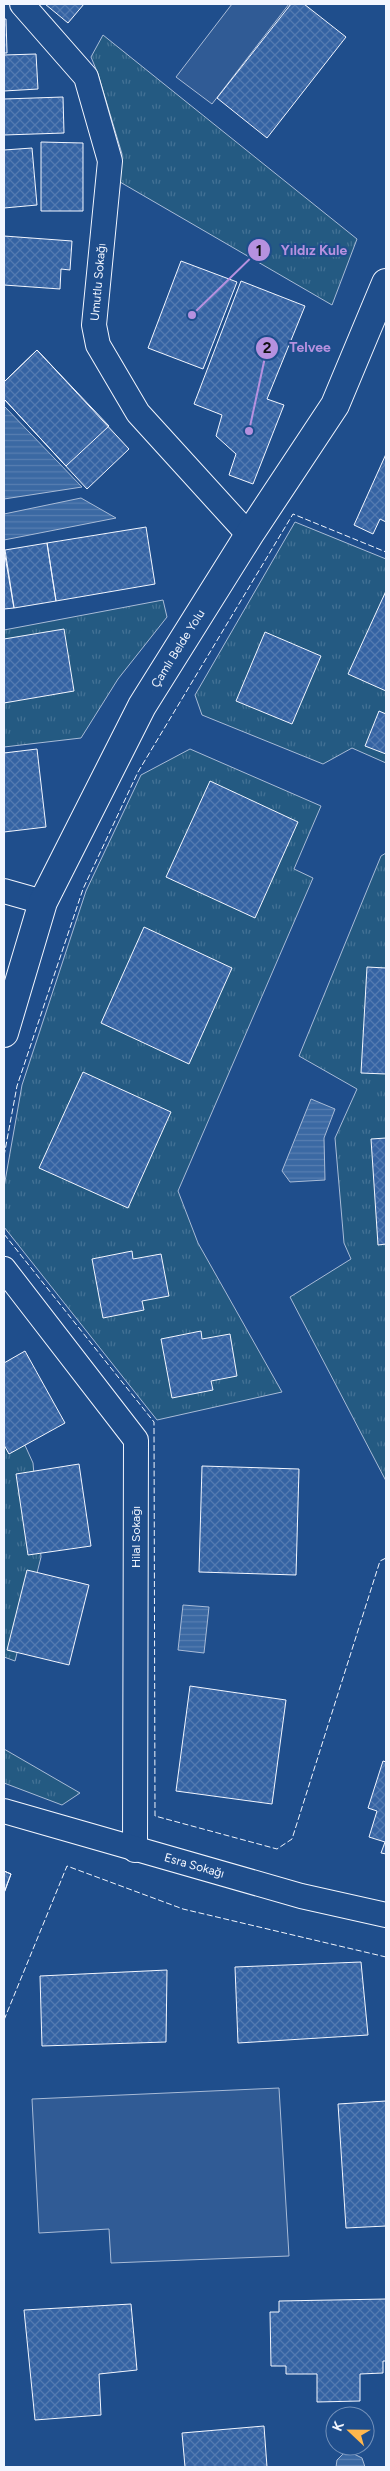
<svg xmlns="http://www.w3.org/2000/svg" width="390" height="2471" viewBox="0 0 390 2471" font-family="Figtree,sans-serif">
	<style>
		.grass { fill: url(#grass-tufts); stroke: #a8bbd7 }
		.parking { fill: #305b95; stroke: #a8bbd7 }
		.water { fill: url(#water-rules); stroke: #a8bbd7 }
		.building { fill: url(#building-cross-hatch); stroke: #f2f6ff }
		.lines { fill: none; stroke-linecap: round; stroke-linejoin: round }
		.street-casing { stroke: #f2f6ff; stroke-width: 26 }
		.secondary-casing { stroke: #f2f6ff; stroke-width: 30 }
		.street { stroke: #1f4e8c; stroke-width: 24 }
		.secondary { stroke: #1f4e8c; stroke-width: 28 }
		.fence { stroke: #f2f6ff; stroke-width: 1; stroke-dasharray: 6 2.5; stroke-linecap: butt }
		.labels { text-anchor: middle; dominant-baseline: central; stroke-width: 4; stroke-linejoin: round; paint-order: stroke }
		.street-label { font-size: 12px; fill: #f2f6ff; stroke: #1f4e8c }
		.leader { fill: none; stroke: #b691df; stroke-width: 2 }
		.callout-dot { fill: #b691df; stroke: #1f4e8c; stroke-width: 2 }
		.mark-label { font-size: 15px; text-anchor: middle; font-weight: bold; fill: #111 }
		.callout-label { font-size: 14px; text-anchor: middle; font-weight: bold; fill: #b691df; stroke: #1f4e8c; stroke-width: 4; stroke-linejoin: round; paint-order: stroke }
	</style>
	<defs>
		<pattern id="grass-tufts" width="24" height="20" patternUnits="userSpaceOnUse" patternTransform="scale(1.25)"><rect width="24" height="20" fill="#245a82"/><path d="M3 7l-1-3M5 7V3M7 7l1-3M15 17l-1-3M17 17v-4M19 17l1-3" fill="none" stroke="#447295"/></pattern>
		<pattern id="water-rules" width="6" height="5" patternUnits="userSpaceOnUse" patternTransform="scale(1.25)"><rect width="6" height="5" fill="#3b69a3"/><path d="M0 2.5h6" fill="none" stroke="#587fb1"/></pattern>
		<pattern id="building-cross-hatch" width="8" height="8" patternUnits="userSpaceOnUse" patternTransform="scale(1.25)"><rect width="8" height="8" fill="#3563a3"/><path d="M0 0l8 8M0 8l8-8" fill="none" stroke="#537ab1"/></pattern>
	</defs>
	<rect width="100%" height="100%" fill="#1f4e8c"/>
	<path class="grass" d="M103,35L357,239L332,305L120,182L122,154L98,74L91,57Z
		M295,522L386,559V763L352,748L323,764L202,715L195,695Z
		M163,600L167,617L118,679L81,738L4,747V630Z
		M190,749L321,806L294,869L313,878L178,1191L198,1243L282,1392L157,1420L4,1227V1187L22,1085L86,891L141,775Z
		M386,853V1481L290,1297L351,1259L344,1243L335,1138L357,1089L299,1056L381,856Z
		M4,1399L33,1463L41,1557L15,1661L4,1657Z
		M4,1749L80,1793L62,1805L4,1783Z"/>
	<path class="parking" d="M232,4H289L212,104L176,77Z
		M279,2088L289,2256L111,2263L109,2229L39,2233L32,2099Z"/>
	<path class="water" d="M4,406L82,487L4,499Z
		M81,498L116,518L4,540V514Z
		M311,1099L335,1109L324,1138L325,1180L290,1182L282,1171Z
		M183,1605L209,1607L204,1653L178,1650Z
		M344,2453L354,2454L362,2458L365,2467H336L337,2460Z"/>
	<path class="building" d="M45,4H84L68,23Z
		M291,4H304L346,37L267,138L217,98Z
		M4,19H6L7,53H4Z
		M36,54L38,89L4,91V55Z
		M63,97L64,133L4,135V99Z
		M41,142L83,143V211H41Z
		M32,148L37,205L4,208V150Z
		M4,236L72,241L70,270L61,269L60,289L4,285Z
		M181,261L237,282L203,369L148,348Z
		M241,281L305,306L267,399L284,405L253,484L229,475L236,454L216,436L222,415L194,404Z
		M37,350L109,426L66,466L4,399V382Z
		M37,350L129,449L87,489L4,399V382Z
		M386,454V522L380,519L373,534L354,525Z
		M146,527L155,584L56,601L47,543Z
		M47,543L56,601L14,608L5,550Z
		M4,550L14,608L4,609Z
		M386,591V691L348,674Z
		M64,629L74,691L4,703V639Z
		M265,632L321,656L292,724L236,701Z
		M379,711L386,714V754L365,746Z
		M37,749L46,827L4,832V753Z
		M210,781L298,822L255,918L166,877Z
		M144,927L232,968L189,1064L101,1023Z
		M367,967L386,968V1074L361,1073Z
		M83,1072L171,1112L128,1208L39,1168Z
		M386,1138V1244L378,1245L371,1139Z
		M132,1251L133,1259L161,1254L169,1296L142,1301L144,1310L103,1318L92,1259Z
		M201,1331L202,1339L230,1334L237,1376L211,1381L213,1390L172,1398L161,1339Z
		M25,1351L65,1423L9,1454L4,1445V1363Z
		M79,1464L91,1546L28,1555L16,1474Z
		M202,1466L299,1469L296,1575L199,1572Z
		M27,1570L89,1585L69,1665L7,1650Z
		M190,1686L286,1700L272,1804L176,1791Z
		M383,1761L386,1762V1854L381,1853L385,1842L369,1837L377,1811L368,1808Z
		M4,1871L11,1874L4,1893Z
		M4,1871L11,1874L4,1893Z
		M361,1962L368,2035L238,2043L235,1967Z
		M167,1970L166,2042L42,2046L40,1976Z
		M386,2101V2226L346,2228L338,2104Z
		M386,2299V2361H383V2373L360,2374V2401L317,2402V2374H286V2366H271L270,2312H279V2301Z
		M131,2304L137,2370L99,2374L101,2415L35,2420L24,2310Z
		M264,2426L267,2467H185L182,2433Z"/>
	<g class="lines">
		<g class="street-casing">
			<g id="street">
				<path d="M22,4L86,77L110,161L94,325L98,345L138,413L249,535"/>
				<path d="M4,891L43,902"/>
				<path d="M4,1269L136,1440L135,1850"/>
				<path id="s1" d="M4,1811L301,1896L386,1915"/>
			</g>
		</g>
		<g class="secondary-casing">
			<g id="secondary">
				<path id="s2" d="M4,1033L43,902L142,706L249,535L335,405L386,283"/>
			</g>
		</g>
		<use href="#street" class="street"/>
		<use href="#secondary" class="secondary"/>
		<path class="fence" d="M4,1156L17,1086L83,889L138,772L293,514L386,552
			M4,1234L154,1422L155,1816L277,1849L292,1839L380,1561L386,1558
			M4,2020L67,1866L183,1909L386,1957"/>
	</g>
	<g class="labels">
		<g class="street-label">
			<text transform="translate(98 282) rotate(-85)">Umutlu Sokağı</text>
			<text stroke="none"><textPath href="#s2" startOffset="424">Çamlı Belde Yolu</textPath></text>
			<text transform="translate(136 1537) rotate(-90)">Hilal Sokağı</text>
			<text stroke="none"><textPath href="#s1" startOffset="198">Esra Sokağı</textPath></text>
		</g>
	</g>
	<path class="leader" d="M192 315L259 250M249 431L267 348"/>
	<g class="callout-dot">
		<circle cx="192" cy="315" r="5"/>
		<circle cx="249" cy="431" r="5"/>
		<circle cx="259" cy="250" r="12"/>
		<circle cx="267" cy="348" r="12"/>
	</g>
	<g class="mark-label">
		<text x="259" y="256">1</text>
		<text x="267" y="353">2</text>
	</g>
	<g class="callout-label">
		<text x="314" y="255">Yıldız Kule</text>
		<text x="310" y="352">Telvee</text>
	</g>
	<rect width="390" height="2471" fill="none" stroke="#f2f6ff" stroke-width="10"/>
	<g transform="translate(350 2431) rotate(292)"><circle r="24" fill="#1f4e8c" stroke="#7391ba"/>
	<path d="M0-4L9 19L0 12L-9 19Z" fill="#ffb74d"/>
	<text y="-8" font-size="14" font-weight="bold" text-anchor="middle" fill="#f2f6ff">K</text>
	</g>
</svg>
